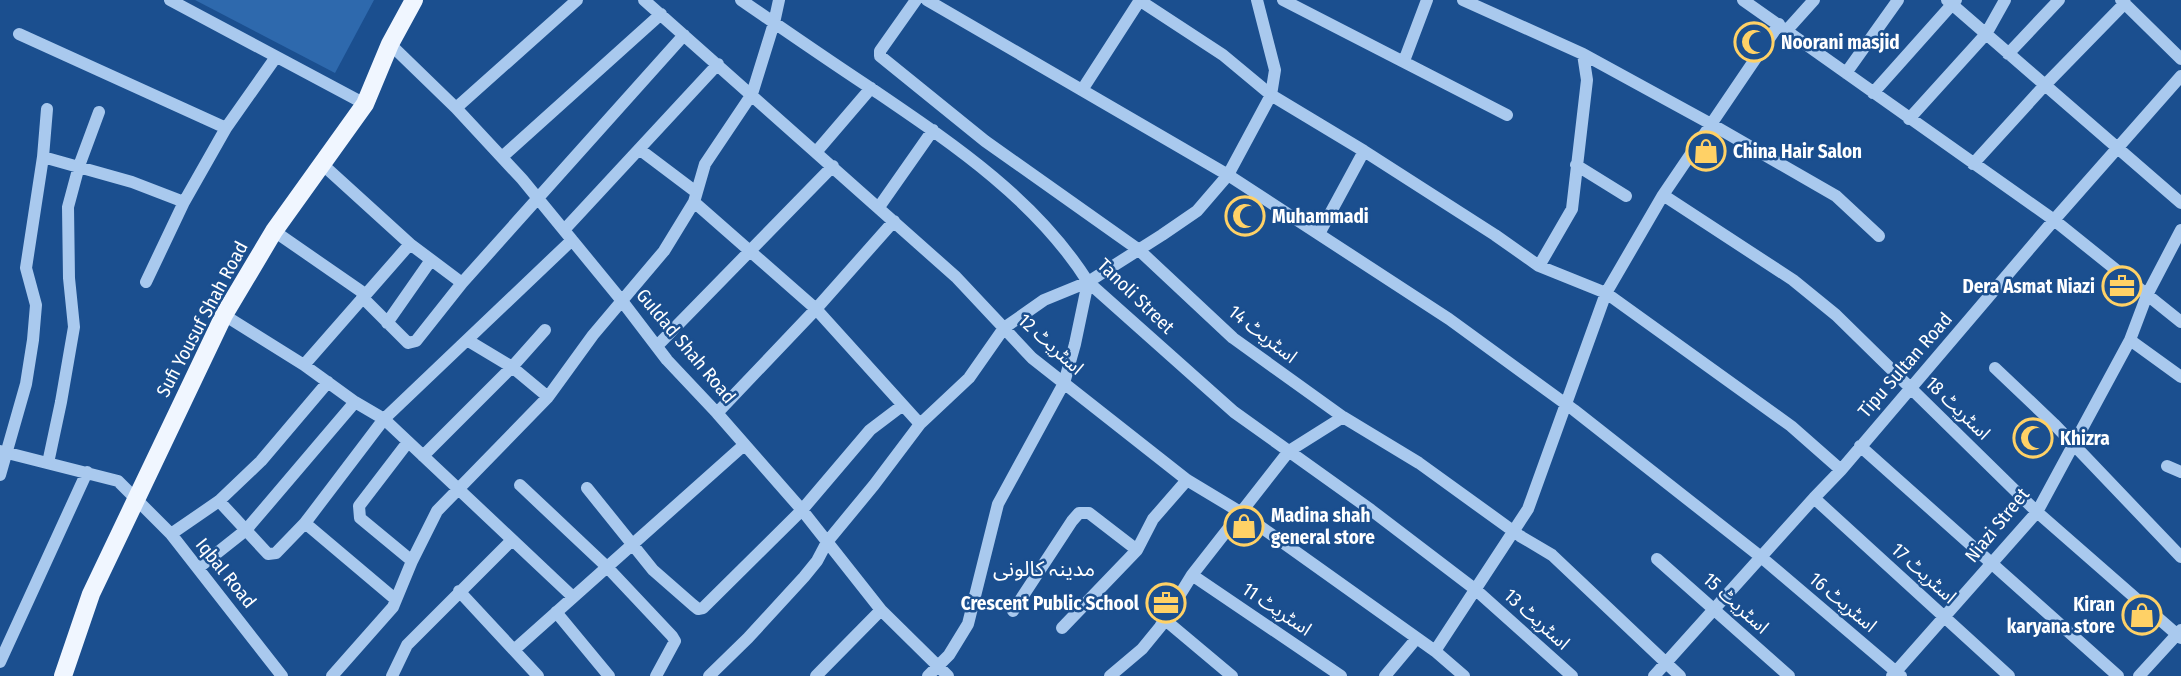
<svg xmlns="http://www.w3.org/2000/svg" width="2181" height="676" viewBox="0 0 2181 676" font-family="'Fira Sans Condensed','Noto Sans Arabic',sans-serif">
	<style>
		.green { fill: #2e69ad }
		.lines { fill: none; stroke-linecap: round; stroke-linejoin: round }
		.minor { stroke: #a9c9ee; stroke-width: 12 }
		.major { stroke: #f0f6ff; stroke-width: 18 }
		.labels { text-anchor: middle; dominant-baseline: central; stroke-width: 5; stroke-linejoin: round; paint-order: stroke }
		.poi-label { font-size: 19px; font-weight: bold; fill: #fff; stroke: #1b4f8f; text-anchor: start }
		.street-label { font-size: 19px; fill: #fff; stroke: #1b4f8f }
		.neighbourhood-label { font-size: 21px; fill: #fff; stroke: #1b4f8f }
	</style>
	<rect width="100%" height="100%" fill="#1b4f8f"/>
	<path class="green" d="M195,0H374L335,73Z"/>
	<g class="lines">
		<path class="minor" d="M170,0L365,104
			M644,0L956,277L1032,358L1187,480L1240,512L1435,651L1464,676
			M741,0C786,31 832,63 878,93C956,146 1037,201 1088,282L1234,412L1371,510L1476,590L1572,676
			M916,0L880,51V56L985,141L1139,250L1233,338L1343,417L1419,463L1520,536L1552,555L1680,676
			M927,0L1228,175L1449,319L1574,410L1761,557L1901,676
			M1139,0L1223,55L1271,95L1364,151L1495,235L1539,266L1606,293L1791,426L1841,470
			M1283,0L1507,115
			M1463,0L1583,54L1711,124L1836,196L1879,236
			M1743,0L2054,220L2181,322
			M1947,0L2181,203
			M2121,0L2181,59
			M1787,30L1814,0
			M19,34L226,128
			M390,44L456,108L522,179L622,301L667,360L717,413L802,510L881,610L948,676
			M2008,54L2059,0
			M1404,61L1427,0
			M1846,73L1898,0
			M1082,90L1140,0
			M1873,93L1956,0
			M456,108L577,0
			M1909,119L1986,34L2005,0
			M639,149L696,192
			M817,151L871,88
			M43,157L132,182L184,202
			M502,157L661,14
			M322,164L410,244L462,283
			M1973,164L2044,86L2125,3
			M1576,165L1626,196
			M1663,195L1793,280L1836,315L2037,512L2181,638
			M694,202L816,309L920,424
			M879,207L933,130
			M564,230L718,64
			M274,231L365,294
			M1319,234L1364,151
			M1539,266L1572,209L1587,80L1583,54
			M146,282L184,202L226,128L276,57
			M362,297L408,343L416,341L462,283L684,35
			M224,315L304,365L355,402L384,419L573,597
			M387,323L431,260
			M467,340L512,367L548,397
			M2130,340L2181,377
			M657,346L833,166
			M304,365L410,244
			M1995,368L2054,424L2181,557
			M717,413L816,309L894,221
			M408,442L359,506L360,518L412,561
			M1860,446L2118,676
			M0,451L118,481L171,534L282,676
			M423,456L512,367L545,330
			M48,463L61,402L74,327L69,278L68,207L79,166L99,112
			M2167,466L2181,472
			M0,475L26,384L33,340L36,305L26,268L43,157L47,109
			M520,485L607,567L672,636L675,641L656,676
			M587,488L653,570L693,605L698,609L703,608L802,510L870,430L903,405
			M1814,498L2009,676
			M219,501L268,554L276,553L305,523L384,419L572,240
			M305,523L395,599
			M171,534L219,501L261,461L328,382
			M1657,559L1789,676
			M198,568L246,530L355,402
			M1192,575L1341,676
			M459,591L538,676
			M1013,611L1072,521L1079,513H1089L1137,550
			M556,612L609,676
			M1164,619L1232,676
			M1062,628L1137,550L1153,519L1187,480
			M514,650L744,445
			M1435,651L1528,509L1606,293L1663,195L1779,24
			M0,662L87,472
			M332,676L393,607L412,561L437,511L548,397L593,335L664,251L694,202L705,164L752,94L774,23L779,0
			M392,676L407,645L512,540
			M709,676L748,638L804,577L817,561L827,542L874,485L920,424L969,378L1004,328L1044,300L1088,282L1162,235L1197,211L1228,175L1271,95L1275,70L1257,0
			M816,676L881,610
			M928,676L949,655L968,624L998,504L1064,383L1075,344L1088,282
			M1110,676L1142,649L1160,627L1192,575L1289,451L1343,417
			M1385,676L1416,639
			M1654,676L1814,498L1841,470L2054,220L2181,76
			M1892,676L2037,512L2130,340L2147,295L2181,230
			M2139,676L2181,630"/>
		<path class="major" d="M63,676L91,594L224,315L274,231L365,104L390,44L414,0"/>
	</g>
	<defs>
		<g id="mosque-ring" transform="scale(2.0125)"><circle r="9.5" fill="#1b4f8f" stroke="#ffd166" stroke-width="1.5"/><path d="M3.5-4.9A6 6 0 1 0 3.5 4.9A5 5 0 1 1 3.5-4.9Z" fill="#ffd166"/></g>
		<g id="shop-ring" transform="scale(2.0125)"><circle r="9.5" fill="#1b4f8f" stroke="#ffd166" stroke-width="1.5"/><path d="M-5-2.5h2.3a2.7 3.5 0 0 1 5.4 0H5L5.5 6h-11ZM-1.5-2.5h3a1.5 2.3 0 0 0-3 0Z" fill="#ffd166"/></g>
		<g id="office-ring" transform="scale(2.0125)"><circle r="9.5" fill="#1b4f8f" stroke="#ffd166" stroke-width="1.5"/><path d="M-6-3h4V-5.5h4V-3h4V5H-6ZM-1-4.5V-3h2v-1.5ZM-6 0V1H6V0Z" fill="#ffd166"/></g>
	</defs>
	<g fill-rule="evenodd">
		<use href="#mosque-ring" x="1754" y="42"/>
		<use href="#shop-ring" x="1706" y="151"/>
		<use href="#mosque-ring" x="1245" y="216"/>
		<use href="#office-ring" x="2122" y="286"/>
		<use href="#mosque-ring" x="2033" y="438"/>
		<use href="#shop-ring" x="1244" y="526"/>
		<use href="#office-ring" x="1166" y="603"/>
		<use href="#shop-ring" x="2142" y="615"/>
	</g>
	<g class="labels">
		<g class="poi-label">
			<text x="1781" y="42">Noorani masjid</text>
			<text x="1733" y="151">China Hair Salon</text>
			<text x="1272" y="216">Muhammadi</text>
			<text x="2095" y="286" text-anchor="end">Dera Asmat Niazi</text>
			<text x="2060" y="438">Khizra</text>
			<text x="1271" y="515">Madina shah<tspan x="1271" dy="22">general store</tspan></text>
			<text x="1139" y="603" text-anchor="end">Crescent Public School</text>
			<text x="2115" y="604" text-anchor="end">Kiran<tspan x="2115" dy="22">karyana store</tspan></text>
		</g>
		<g class="street-label">
			<text transform="translate(1136 296) rotate(44)">Tanoli Street</text>
			<text transform="translate(202 319) rotate(-62)">Sufi Yousuf Shah Road</text>
			<text transform="translate(1263 334) rotate(38)">اسٹریٹ 14</text>
			<text transform="translate(1051 344) rotate(42)">اسٹریٹ 12</text>
			<text transform="translate(686 346) rotate(50)">Guldad Shah Road</text>
			<text transform="translate(1905 365) rotate(-49)">Tipu Sultan Road</text>
			<text transform="translate(1958 408) rotate(44)">اسٹریٹ 18</text>
			<text transform="translate(1997 525) rotate(-51)">Niazi Street</text>
			<text transform="translate(226 573) rotate(51)">Iqbal Road</text>
			<text transform="translate(1924 573) rotate(42)">اسٹریٹ 17</text>
			<text transform="translate(1843 602) rotate(40)">اسٹریٹ 16</text>
			<text transform="translate(1736 603) rotate(42)">اسٹریٹ 15</text>
			<text transform="translate(1277 609) rotate(34)">اسٹریٹ 11</text>
			<text transform="translate(1537 619) rotate(42)">اسٹریٹ 13</text>
		</g>
		<g class="neighbourhood-label">
			<text x="1044" y="569">مدینہ کالونی</text>
		</g>
	</g>
</svg>
